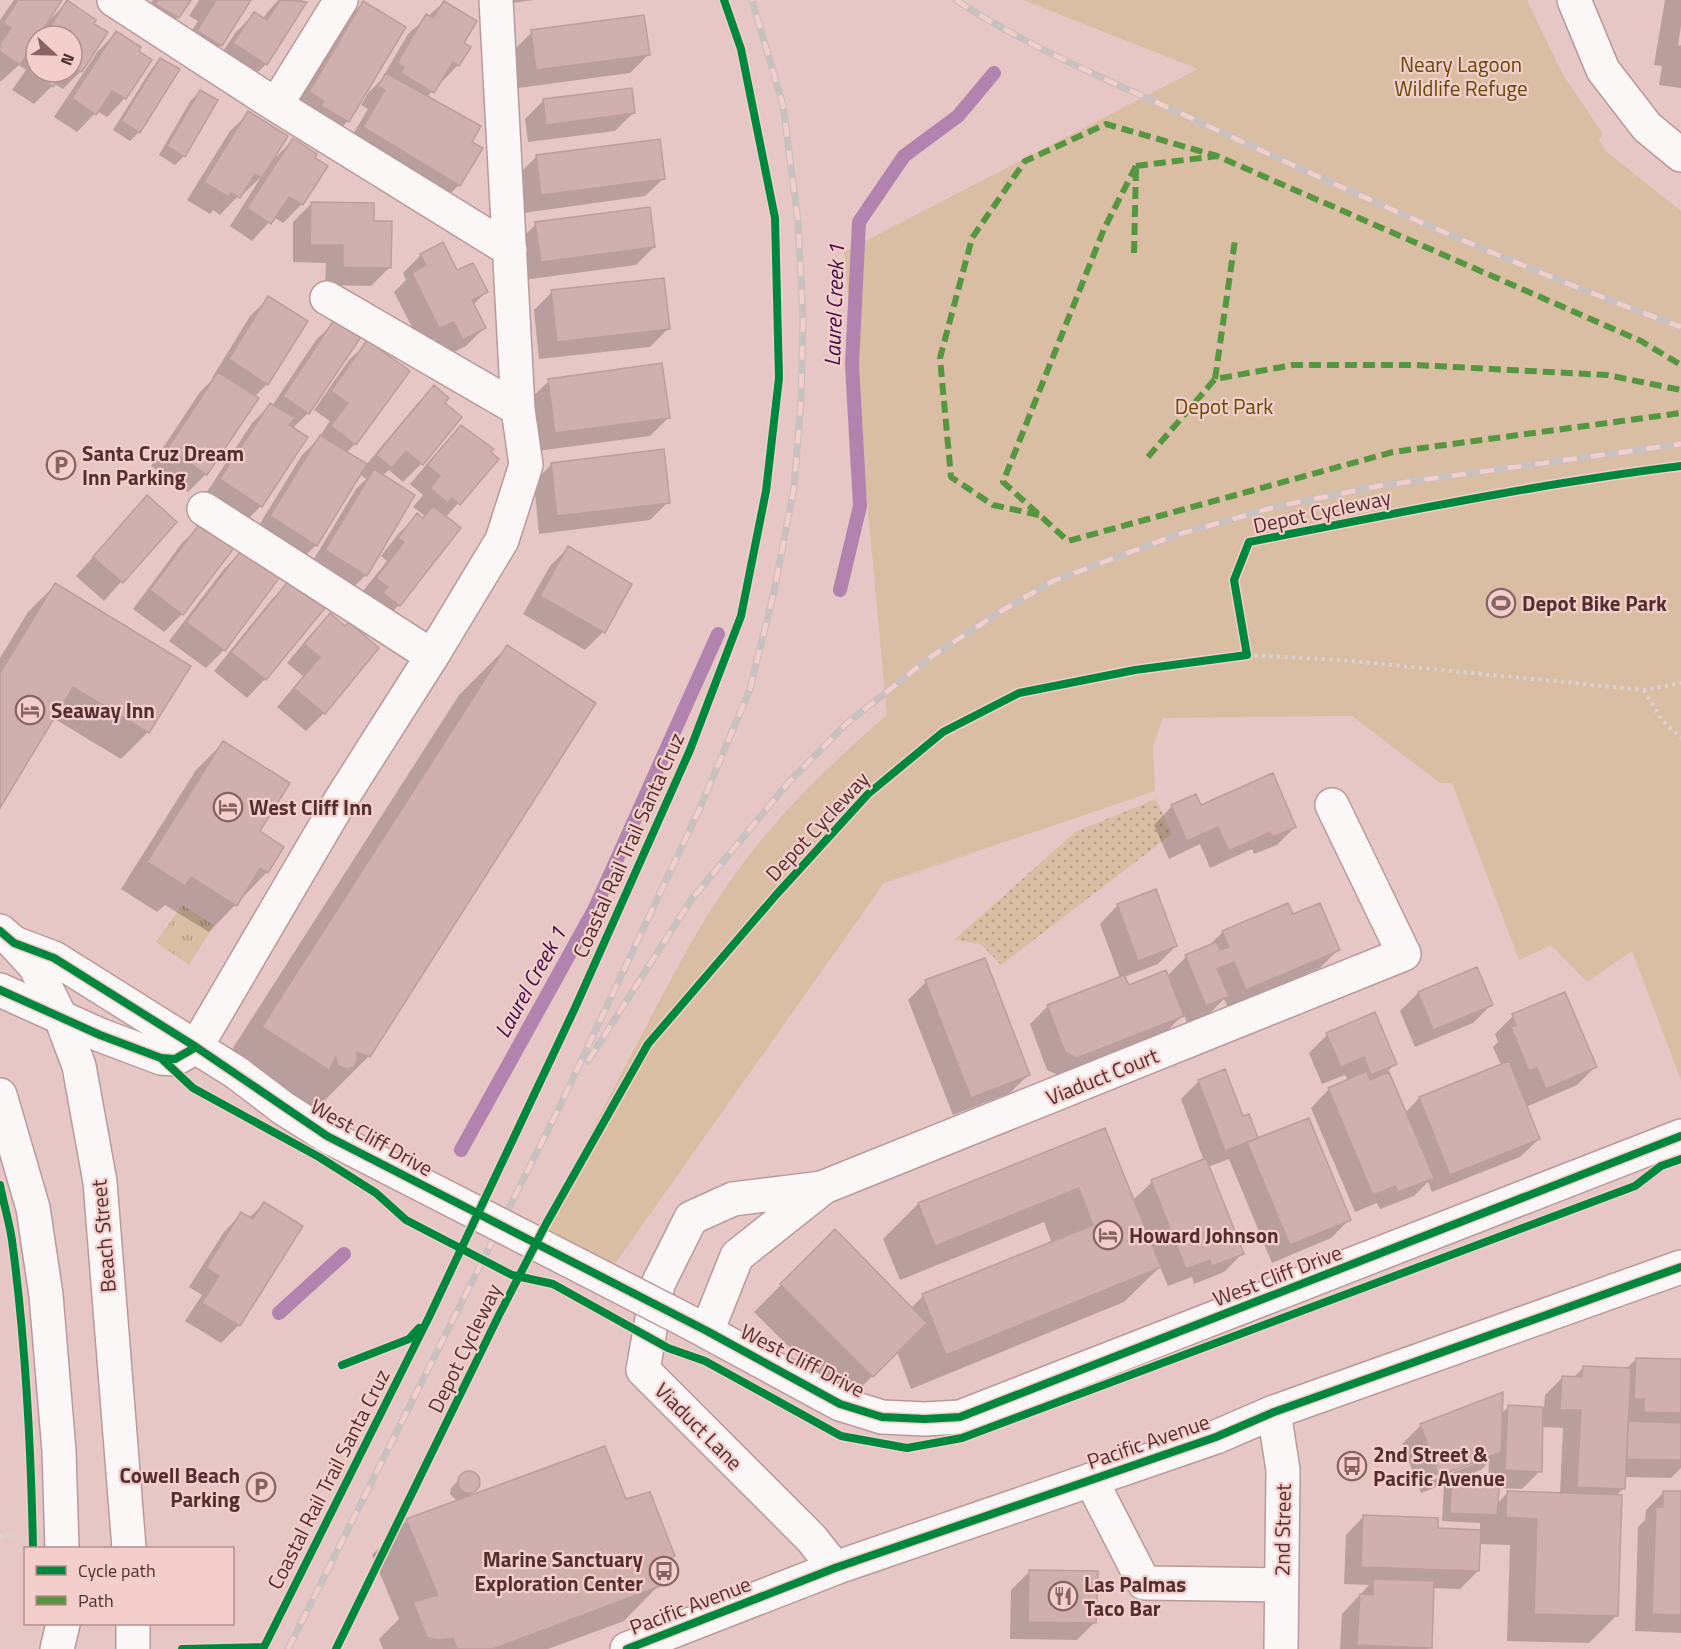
<svg xmlns="http://www.w3.org/2000/svg" width="1681" height="1649" viewBox="0 0 1681 1649" font-family="'Titillium Web',sans-serif">
	<style>
		.grass { fill: url(#grass-tufts) }
		.park { fill: #dabea3 }
		.garden { fill: url(#garden-dots) }
		.shadow { fill: #0003; fill-rule: evenodd }
		.lines { fill: none; stroke-linecap: round; stroke-linejoin: round }
		.stream { stroke: #b283ae; stroke-width: 14 }
		.building { fill: #cfb0ae; stroke: #bc9e9d; stroke-width: 1.5 }
		.minor-casing { stroke: #b89a9a; stroke-width: 36 }
		.major-casing { stroke: #b89a9a; stroke-width: 36 }
		.path { stroke: #dcd2d2; stroke-width: 4; stroke-dasharray: 3 4.5; stroke-linecap: butt }
		.minor { stroke: #fbf7f6; stroke-width: 33 }
		.major { stroke: #fbf7f6; stroke-width: 33 }
		.rail-casing { stroke: #c9c0c0; stroke-width: 7 }
		.rail { stroke: #f4cecb; stroke-width: 4.5; stroke-dasharray: 14; stroke-linecap: butt }
		.minor-bridge-casing { stroke: #b89a9a; stroke-width: 36; stroke-linecap: butt }
		.minor-bridge { stroke: #fbf7f6; stroke-width: 33 }
		.quiet { stroke: #579641; stroke-width: 6; stroke-dasharray: 12 6; stroke-linecap: butt }
		.cycleway-casing { stroke: #f4cecb; stroke-width: 11 }
		.cycleway { stroke: #00873e; stroke-width: 8 }
		.labels { text-anchor: middle; dominant-baseline: central; stroke-width: 4.5; stroke-linejoin: round; paint-order: stroke }
		.park-label { font-size: 21px; fill: #654906; stroke: #f4cecb }
		.poi-label { font-size: 21px; font-weight: bold; fill: #542f2e; stroke: #f4cecb; text-anchor: start }
		.street-label { font-size: 21px; fill: #542f2e; stroke: #f4cecb }
		.water-label { font-size: 22px; font-style: italic; fill: #410d49; stroke: #f4cecb }
	</style>
	<defs>
		<pattern id="grass-tufts" width="24" height="20" patternUnits="userSpaceOnUse" patternTransform="scale(1.5)"><rect width="24" height="20" fill="#dabea3"/><path d="M3 7l-1-3M5 7V3M7 7l1-3M15 17l-1-3M17 17v-4M19 17l1-3" fill="none" stroke="#b39b85"/></pattern>
		<pattern id="garden-dots" width="8" height="8" patternUnits="userSpaceOnUse" patternTransform="scale(1.5)"><rect width="8" height="8" fill="#dabea3"/><path d="M2 2h.1M6 6h.1" fill="none" stroke="#b39b85" stroke-width="1.8" stroke-linecap="round"/></pattern>
	</defs>
	<rect width="100%" height="100%" fill="#e6c7c5"/>
	<path class="grass" d="M182,905L214,925L189,965L156,942Z"/>
	<path class="park" d="M1023,0H1527L1562,73L1603,134L1599,140L1607,152L1681,211V1080L1632,951L1587,982L1551,945L1519,960L1452,783H1440L1352,716L1163,718L1153,745L1155,791L884,883L612,1268L537,1236C571,1170 606,1104 640,1038C669,983 697,927 733,877C777,815 830,764 887,715L844,252L1198,69Z"/>
	<path class="garden" d="M1156,799L1172,834L1001,965L981,944L954,940L1075,832Z"/>
	<path class="shadow" d="M14,0H60L48,22L67,2L81,71L63,89L54,84L34,104L12,90L26,70L19,65L0,82V20ZM36,36H72V72H36Z
		M153,0H190L178,17L160,36L138,22Z
		M199,0H249L221,45L203,63L180,49L198,21L189,16Z
		M278,0H302L305,2L266,64L248,82L216,61L236,32L254,14L262,19Z
		M511,0H534L512,3Z
		M1665,0H1681V26L1678,46L1681,45V88L1659,85L1662,66L1654,65Z
		M444,2L461,44L468,48L458,65L426,98L470,143L459,185L441,203L346,146L368,109L361,105L368,93L381,80L408,34Z
		M363,3L403,27L348,121L329,140L292,110L345,21Z
		M532,32L648,55L630,73L518,88L514,50Z
		M116,33L125,98L107,117L97,111L77,132L54,117L98,51Z
		M161,59L139,132L130,141L113,130L152,68Z
		M200,92L184,156L175,165L159,155L191,100Z
		M543,101L633,113L615,131L528,142L525,119Z
		M249,113L272,161L293,140L313,158L326,167L301,205L283,223L274,217L252,241L230,226L261,177L242,195L240,194L220,215L213,210L210,214L187,200L230,131Z
		M536,157L664,178L645,196L523,213L518,175Z
		M312,203L372,222L389,268L371,286L325,285L326,263L293,262V222Z
		M536,224L654,247L636,265L523,280L518,242Z
		M421,255L456,272L486,292L473,305L484,328L466,346L444,357L435,339L421,345L394,292L406,280L403,273Z
		M552,292L668,329L650,347L539,359L534,310Z
		M269,298L267,384L254,397L206,474L188,492L151,466L200,392L213,379L212,378L250,316Z
		M335,322L308,413L292,429L306,438L261,506L243,524L203,498L252,423L271,404L272,406L316,340Z
		M368,342L355,444L346,453L366,465L416,405L434,387L443,404L421,464L403,482L389,470L382,476L366,575L347,593L308,569L356,489L366,479L359,474L316,545L298,563L253,535L302,455L317,440L330,421L314,410L349,360Z
		M549,381L668,418L650,436L537,451L530,399Z
		M461,427L497,460L445,518L399,605L381,623L359,596L387,561L381,556L399,533L418,515L422,519L425,516L413,507L423,495L410,484L443,445Z
		M552,464L668,502L650,520L539,534L534,482Z
		M147,497L175,522L104,601L76,576Z
		M201,525L182,614L164,632L133,609L182,543Z
		M568,548L630,584L603,632L585,650L523,614L550,566Z
		M242,551L224,650L206,668L169,641L224,569Z
		M291,581L323,608L265,679L247,698L214,671L272,599Z
		M55,585L148,732L121,759L53,718L0,805V658L28,612Z
		M330,615L345,628L324,713L306,731L277,707L303,676L287,663L312,633Z
		M507,647L369,1056L320,1105L316,1103L303,1115L215,1076L459,695Z
		M223,743L258,831L267,872L209,932L165,905L157,912L121,889L196,770Z
		M1172,806L1200,807L1295,827L1277,845L1254,854L1252,849L1210,868L1200,844L1169,859L1154,825Z
		M1118,905L1176,946L1158,964L1124,977L1128,987L1167,976L1186,957L1206,948L1223,932L1292,916L1338,950L1320,968L1228,1007L1224,999L1209,1014L1187,1023L1184,1014L1164,1034L1058,1075L1047,1070L1030,1024L1048,1006L1120,978L1100,924Z
		M1476,969L1491,1005L1473,1023L1415,1047L1400,1011L1418,993Z
		M926,982L1028,1075L1010,1093L953,1115L908,1000Z
		M1513,1016L1595,1067L1577,1085L1526,1107L1539,1139L1520,1157L1432,1192L1428,1182L1414,1196L1380,1209L1377,1203L1355,1212L1311,1108L1329,1089L1348,1081L1345,1075L1322,1084L1309,1053L1327,1035L1396,1063L1383,1076L1405,1113L1419,1098L1501,1065L1493,1047L1498,1042L1495,1034Z
		M1199,1081L1242,1118L1257,1140L1349,1220L1331,1238L1272,1263L1229,1159L1208,1167L1242,1254L1224,1272L1194,1284L1192,1277L1168,1286L1160,1267L1124,1302L911,1389L897,1352L845,1403L754,1312L835,1231L911,1308L923,1296L1052,1243L1044,1222L900,1280L883,1239L918,1204L1104,1130L1133,1200L1152,1182L1204,1161L1181,1099Z
		M264,1203L239,1325L221,1343L185,1321L202,1295L189,1287L224,1232L242,1213L249,1218Z
		M1636,1359L1681,1361V1422L1679,1424L1681,1425V1468L1671,1478L1625,1477L1624,1488L1616,1496V1616L1589,1643L1507,1641L1510,1545L1479,1544L1478,1571L1460,1589L1432,1588L1430,1647L1428,1649H1340L1342,1614L1369,1585L1344,1584L1346,1535L1364,1516L1436,1529L1480,1531V1523L1442,1521L1444,1484L1421,1493L1402,1444L1420,1426L1502,1395L1501,1414L1508,1407L1544,1408L1545,1395L1563,1377L1573,1378L1583,1368L1626,1369ZM1541,1427L1563,1428L1560,1494L1507,1493L1497,1504L1498,1488L1522,1489L1540,1471ZM1484,1457V1460L1433,1480L1431,1477ZM1489,1462L1488,1479L1461,1477L1481,1470Z
		M470,1473L478,1477L479,1483L478,1487L467,1498L625,1501L674,1556L654,1575L659,1585L624,1621L548,1649H383L379,1639L399,1619L372,1555L407,1520L457,1501L450,1494L451,1488L464,1474Z
		M1664,1492L1681,1493V1633L1635,1631L1638,1527L1645,1520L1646,1510Z
		M1029,1572L1095,1622L1077,1640L1010,1639L1011,1590Z"/>
	<g class="lines">
		<path class="stream" d="M840,590L860,506L852,365L859,222L904,156L958,116L994,73
			M461,1150L594,910L718,634
			M279,1313L344,1254"/>
	</g>
	<path class="building" d="M18,0H62L39,36H36V40L20,65L0,52V44L11,28L3,23Z
		M67,0L96,20L94,24L108,32L82,72L72,66V36H44Z
		M158,0H191L179,18L155,4Z
		M211,0H251L222,46L197,31L215,2Z
		M280,0L307,2L267,65L233,43L254,12L267,20Z
		M363,1L406,27L349,122L321,106L324,101L309,92Z
		M444,1L477,21L464,43L471,47L459,66L453,62L434,93L401,73L404,67L397,63L426,14L433,18Z
		M644,15L650,55L536,70L531,30Z
		M116,31L141,47L139,51L152,60L126,99L112,91L96,115L72,98Z
		M160,58L180,69L140,133L121,121Z
		M36,62V72H63L53,87L29,72Z
		M386,73L481,126L472,142L483,148L460,186L363,127L385,90L378,86Z
		M632,88L635,113L546,125L543,99Z
		M200,90L218,100L185,157L167,146Z
		M248,111L288,136L262,178L255,174L240,198L231,193L229,197L204,182Z
		M293,138L317,154L315,158L328,166L303,205L289,197L271,224L247,208Z
		M660,139L665,179L541,195L536,155Z
		M311,202L374,203V221H392L391,268L343,267V245H310Z
		M650,207L655,247L541,262L535,222Z
		M443,242L457,270L473,263L488,292L472,300L486,328L463,340L454,322L439,328L412,273L426,265L420,254Z
		M664,278L670,329L557,342L551,290Z
		M268,296L308,321L268,385L229,359Z
		M334,320L361,337L309,414L283,396Z
		M367,340L410,371L356,445L331,426L348,403L331,391Z
		M662,363L670,418L555,433L548,379Z
		M218,372L259,398L207,475L168,448Z
		M434,385L449,398L445,403L462,417L423,465L406,451L392,468L376,455Z
		M270,403L295,418L289,425L308,437L262,507L220,479Z
		M461,425L494,449L491,452L499,459L460,505L452,498L448,503L430,488L440,476L427,465Z
		M320,435L367,464L317,546L270,516Z
		M664,449L670,503L557,516L551,463Z
		M374,469L415,495L367,576L325,550Z
		M147,495L177,522L123,583L93,557Z
		M433,506L461,528L400,606L383,593L388,587L376,578L404,542L398,538L417,513L423,518Z
		M200,523L234,548L183,615L150,590Z
		M568,546L632,584L605,633L540,596Z
		M242,549L280,577L225,651L186,622Z
		M290,579L325,608L266,680L231,652Z
		M55,583L191,666L149,733L73,687L0,808V673Z
		M330,613L345,626L349,622L379,648L325,714L294,688L320,657L304,644Z
		M507,645L596,703L370,1057L357,1052V1060L354,1067L346,1069L338,1065L336,1057L329,1070L262,1027Z
		M223,741L290,783L260,831L284,847L268,873L260,868L237,906L191,877L185,886L147,862Z
		M1273,773L1296,827L1273,837L1270,832L1229,851L1218,827L1187,841L1171,805L1196,794L1201,805Z
		M1156,889L1177,946L1138,961L1117,904Z
		M1288,903L1293,914L1320,903L1340,950L1246,990L1234,962L1217,969L1229,996L1206,1006L1185,955L1216,942L1220,950L1229,947L1222,931Z
		M985,958L1030,1075L971,1098L925,980Z
		M1477,967L1493,1005L1433,1030L1418,992Z
		M1166,970L1184,1016L1077,1058L1065,1052L1047,1005L1124,975L1129,985Z
		M1565,992L1597,1067L1546,1089L1537,1068L1529,1071L1511,1027L1516,1025L1512,1014Z
		M1375,1012L1397,1064L1371,1075L1364,1057L1341,1067L1326,1033Z
		M1509,1061L1540,1139L1450,1175L1419,1097Z
		M1225,1069L1243,1116L1249,1114L1258,1138L1225,1151L1198,1080Z
		M1367,1071L1370,1080L1389,1072L1434,1178L1398,1192L1395,1186L1373,1195L1328,1088Z
		M1309,1118L1351,1220L1290,1245L1247,1142Z
		M1105,1128L1161,1267L946,1355L922,1294L1093,1225L1079,1188L935,1246L918,1203Z
		M1206,1158L1244,1254L1212,1266L1210,1260L1186,1269L1151,1180Z
		M264,1202L303,1226L240,1326L202,1303L219,1276L206,1268L241,1212L253,1219Z
		M835,1229L927,1323L873,1377L780,1284Z
		M1636,1358L1681,1359V1413L1644,1412V1399H1634Z
		M1583,1366L1631,1368L1625,1489L1577,1487L1581,1410H1560L1562,1376L1582,1377Z
		M1503,1392L1501,1452L1439,1476L1420,1424Z
		M1508,1405L1543,1407L1542,1472L1505,1470Z
		M1628,1421L1681,1423V1460L1627,1459Z
		M605,1446L626,1499L650,1492L675,1556L652,1565L660,1586L493,1649H457L453,1638L438,1640L427,1637L413,1602L438,1595L406,1519Z
		M458 1482a11 11 0 1 1 22 0a11 11 0 1 1-22 0Z
		M1452,1476L1500,1478L1497,1515L1450,1513Z
		M1507,1491L1622,1495L1618,1616L1534,1614L1537,1519L1506,1517Z
		M1663,1491H1681V1615L1652,1614L1656,1507H1663Z
		M1363,1515L1438,1518V1528L1481,1530L1479,1571L1361,1567Z
		M1029,1570L1098,1571L1096,1623L1028,1622Z
		M1373,1579L1434,1581L1432,1648L1357,1645L1360,1594L1373,1595Z"/>
	<g class="lines">
		<g class="minor-casing">
			<path id="minor" d="M114,0L276,105L510,250
				M1574,0L1603,70L1647,127L1681,155
				M276,105L341,0
				M327,298L518,409
				M204,509L432,656
				M14,943L54,958L237,1073L283,1108L327,1136
				M196,1047L340,801L432,656L502,540L526,465L518,409L496,0
				M822,1188L733,1199L691,1218L658,1284L643,1370L811,1538L835,1568
				M687,1321L840,1404L882,1417L925,1419L960,1417L1681,1136
				M707,1331L737,1256L824,1187L1404,954L1332,805
				M1274,1412L1283,1470L1281,1649
				M1091,1480L1144,1583L1281,1585"/>
		</g>
		<g class="major-casing">
			<path id="major" d="M0,931L14,943L35,966L61,1018L79,1066L100,1182L129,1548
				M0,990L100,1035L161,1058L175,1059L196,1047
				M0,1095L33,1208L46,1295L59,1451L62,1548
				M57,1649L63,1624
				M133,1649V1624
				M627,1649L835,1568L1216,1437L1274,1412L1681,1267"/>
		</g>
		<path class="path" d="M1247,655L1341,660L1644,690L1681,683
			M1644,690L1662,720L1681,738
			M0,1536L16,1535"/>
		<use href="#minor" class="minor"/>
		<use href="#major" class="major"/>
		<g class="rail-casing">
			<path id="rail" d="M956,0C1034,51 1123,86 1208,126C1363,198 1520,268 1681,327
				M588,1061L691,900L788,783L846,724L932,656L1003,610L1053,581L1173,536L1275,507L1378,486L1681,444
				M288,1649L559,1108L700,808L750,689L774,592L794,487L801,401L803,319L798,221L783,105L752,0"/>
		</g>
		<use href="#rail" class="rail"/>
		<g class="minor-bridge-casing">
			<path id="minor-bridge" d="M327,1136L687,1321"/>
		</g>
		<use href="#minor-bridge" class="minor-bridge"/>
		<path class="quiet" d="M1136,166L1104,229L1003,482L1068,541L1393,452L1681,413
			M1136,166L1217,156L1641,341L1681,365
			M1134,253L1136,169
			M1215,379L1235,240
			M1148,457L1215,379L1293,365H1416L1607,375L1681,390
			M1039,515L993,505L951,477L940,358L972,238L1025,161L1106,124L1217,156"/>
		<g class="cycleway-casing">
			<path id="cycleway" d="M0,931L14,943L54,958L196,1047L327,1136L707,1331L840,1404L882,1417L925,1419L960,1417L1681,1136
				M0,990L100,1035L161,1058L175,1059L196,1047
				M161,1058L193,1088L319,1157L376,1193L406,1220L512,1275L553,1284L668,1348L705,1361L841,1436L907,1448L962,1438L1635,1186L1661,1166L1681,1159
				M0,1185C4,1206 11,1227 13,1248C26,1347 31,1448 33,1548
				M342,1365L409,1339L419,1328
				M182,1649L264,1647L429,1317L575,1008L690,750L741,616L766,491L779,378L775,218L741,49L724,0
				M336,1649L499,1315L546,1224L648,1044L776,895L868,794L943,732L1019,693L1135,670L1247,655L1234,580L1249,542C1392,514 1536,484 1681,466
				M627,1649L835,1568L1216,1437L1274,1412L1681,1267"/>
		</g>
		<use href="#cycleway" class="cycleway"/>
	</g>
	<defs>
		<g id="parking-ring" transform="scale(1.5)"><circle r="9.5" fill="#f4cecb" stroke="#876463" stroke-width="1.5"/><path d="M-3.5-5.5H1a3.5 3.5 0 0 1 0 7H-1V5.5H-3.5ZM-1-3.4V-.6H.8a1.4 1.4 0 0 0 0-2.8Z" fill="#876463"/></g>
		<g id="stadium-ring" transform="scale(1.5)"><circle r="9.5" fill="#f4cecb" stroke="#876463" stroke-width="1.5"/><path d="M0-5a6.5 5 0 1 0 0 10a6.5 5 0 1 0 0-10ZM-3.5-1.8h7v3.6h-7Z" fill="#876463"/></g>
		<g id="hotel-ring" transform="scale(1.5)"><circle r="9.5" fill="#f4cecb" stroke="#876463" stroke-width="1.5"/><path d="M-6-4.5h1.5V1H6V5H4.5V3h-9V5H-6ZM-4 0a1.8 1.8 0 1 1 3.6 0ZM.5 0V-2.5h3Q6-2.5 6 0Z" fill="#876463"/></g>
		<g id="bus-ring" transform="scale(1.5)"><circle r="9.5" fill="#f4cecb" stroke="#876463" stroke-width="1.5"/><path d="M-5-6H5V4H4V6H2V4H-2V6H-4V4H-5ZM-3.5-4V0h7V-4ZM-3.5 1.2v1.5H-2V1.2ZM2 1.2v1.5H3.5V1.2Z" fill="#876463"/></g>
		<g id="restaurant-ring" transform="scale(1.5)"><circle r="9.5" fill="#f4cecb" stroke="#876463" stroke-width="1.5"/><path d="M-5-6h1v4h1v-4h1v4h1v-4h1v5L-1.5 .5V6h-2V.5L-5-1ZM5-6V6H3V1.5H1.5Q1.5-4 5-6Z" fill="#876463"/></g>
	</defs>
	<g fill-rule="evenodd">
		<use href="#parking-ring" x="61" y="465"/>
		<use href="#stadium-ring" x="1501" y="603"/>
		<use href="#hotel-ring" x="30" y="710"/>
		<use href="#hotel-ring" x="228" y="807"/>
		<use href="#hotel-ring" x="1108" y="1235"/>
		<use href="#bus-ring" x="1352" y="1466"/>
		<use href="#parking-ring" x="261" y="1487"/>
		<use href="#bus-ring" x="664" y="1571"/>
		<use href="#restaurant-ring" x="1063" y="1596"/>
	</g>
	<g class="labels">
		<g class="park-label">
			<text x="1461" y="64">Neary Lagoon<tspan x="1461" dy="24">Wildlife Refuge</tspan></text>
			<text x="1224" y="406">Depot Park</text>
		</g>
		<g class="poi-label">
			<text x="82" y="453">Santa Cruz Dream<tspan x="82" dy="24">Inn Parking</tspan></text>
			<text x="1522" y="603">Depot Bike Park</text>
			<text x="51" y="710">Seaway Inn</text>
			<text x="249" y="807">West Cliff Inn</text>
			<text x="1129" y="1235">Howard Johnson</text>
			<text x="1373" y="1454">2nd Street &amp;<tspan x="1373" dy="24">Pacific Avenue</tspan></text>
			<text x="240" y="1475" text-anchor="end">Cowell Beach<tspan x="240" dy="24">Parking</tspan></text>
			<text x="643" y="1559" text-anchor="end">Marine Sanctuary<tspan x="643" dy="24">Exploration Center</tspan></text>
			<text x="1084" y="1584">Las Palmas<tspan x="1084" dy="24">Taco Bar</tspan></text>
		</g>
		<g class="street-label">
			<text transform="translate(1322 511) rotate(-12)">Depot Cycleway</text>
			<text transform="translate(817 826) rotate(-47)">Depot Cycleway</text>
			<text transform="translate(628 845) rotate(-66)">Coastal Rail Trail Santa Cruz</text>
			<text transform="translate(1102 1076) rotate(-22)">Viaduct Court</text>
			<text transform="translate(372 1137) rotate(29)">West Cliff Drive</text>
			<text transform="translate(103 1236) rotate(-95)">Beach Street</text>
			<text transform="translate(1277 1275) rotate(-21)">West Cliff Drive</text>
			<text transform="translate(464 1348) rotate(-64)">Depot Cycleway</text>
			<text transform="translate(803 1360) rotate(27)">West Cliff Drive</text>
			<text transform="translate(699 1426) rotate(45)">Viaduct Lane</text>
			<text transform="translate(1148 1441) rotate(-19)">Pacific Avenue</text>
			<text transform="translate(328 1479) rotate(-63)">Coastal Rail Trail Santa Cruz</text>
			<text transform="translate(1282 1530) rotate(-89)">2nd Street</text>
			<text transform="translate(690 1605) rotate(-21)">Pacific Avenue</text>
		</g>
		<g class="water-label">
			<text transform="translate(834 305) rotate(-88)">Laurel Creek 1</text>
			<text transform="translate(530 982) rotate(-61)">Laurel Creek 1</text>
		</g>
	</g>
	<rect x="24" y="1547" width="210" height="78" fill="#f4cecb" stroke="#b48e8c" stroke-width="1.5"/>
	<rect x="36" y="1566" width="30" height="9" fill="#00873e" stroke="#b48e8c" stroke-width="1.5"/>
	<text x="78" y="1577" font-size="18" fill="#542f2e">Cycle path</text>
	<rect x="36" y="1596" width="30" height="9" fill="#579641" stroke="#b48e8c" stroke-width="1.5"/>
	<text x="78" y="1607" font-size="18" fill="#542f2e">Path</text>
	<g transform="translate(54 54) rotate(112)"><circle r="28" fill="#f4cecb" stroke="#b48e8c" stroke-width="1.5"/>
	<path d="M0-4.5L10 22L0 15L-10 22Z" fill="#876463"/>
	<text y="-9" font-size="16" font-weight="bold" text-anchor="middle" fill="#542f2e">N</text>
	</g>
</svg>
